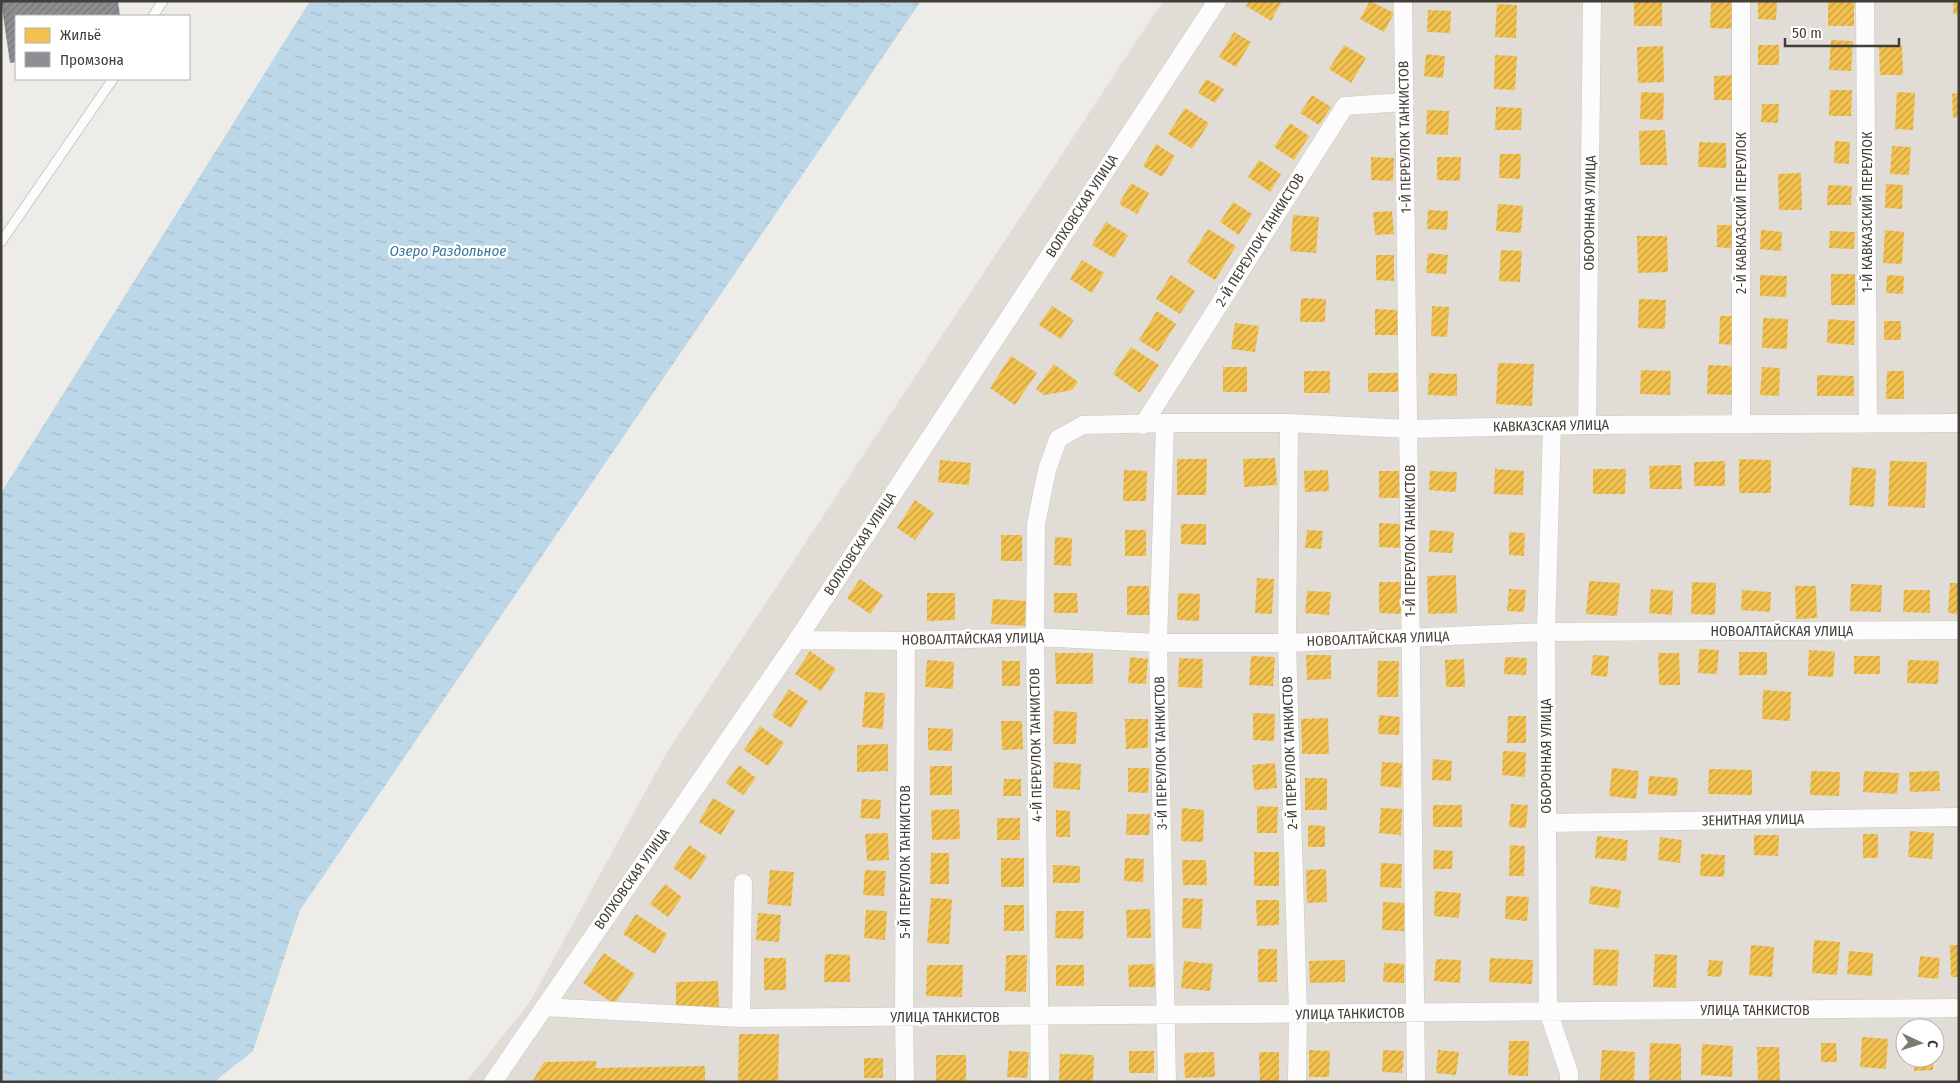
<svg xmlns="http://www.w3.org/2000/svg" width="1960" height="1083" viewBox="0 0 1960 1083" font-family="'Fira Sans Condensed',sans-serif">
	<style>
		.residential { fill: #e1ddd6; fill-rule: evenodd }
		.water { fill: url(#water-ripples) }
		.homes { fill: url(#homes-hatch) }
		.industry { fill: url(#industry-hatch) }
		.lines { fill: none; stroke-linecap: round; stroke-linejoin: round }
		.lane-casing { stroke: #c9c8c4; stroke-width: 11 }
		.street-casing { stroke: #c9c8c4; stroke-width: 19 }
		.lane { stroke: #fcfcfc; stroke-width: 9 }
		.street { stroke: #fcfcfc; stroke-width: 18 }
		.labels { text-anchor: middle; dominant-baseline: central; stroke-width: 5; stroke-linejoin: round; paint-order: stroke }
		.street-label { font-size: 14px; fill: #423d35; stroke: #fff }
		.water-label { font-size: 15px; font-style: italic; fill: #3c77a0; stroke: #fff }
	</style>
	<defs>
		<pattern id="water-ripples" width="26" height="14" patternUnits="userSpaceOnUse" patternTransform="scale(1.25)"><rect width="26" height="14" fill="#bcd7e7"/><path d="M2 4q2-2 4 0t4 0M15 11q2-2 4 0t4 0" fill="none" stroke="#a3b9c7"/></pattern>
		<pattern id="homes-hatch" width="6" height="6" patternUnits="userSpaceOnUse" patternTransform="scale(1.25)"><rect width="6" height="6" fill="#f2c14e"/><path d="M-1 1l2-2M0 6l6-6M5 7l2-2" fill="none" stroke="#c69e42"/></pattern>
		<pattern id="industry-hatch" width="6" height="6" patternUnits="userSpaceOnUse" patternTransform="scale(1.25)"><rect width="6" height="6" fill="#8d8d92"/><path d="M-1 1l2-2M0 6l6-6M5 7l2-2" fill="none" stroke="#757478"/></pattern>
	</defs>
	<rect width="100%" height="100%" fill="#edece8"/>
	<path class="residential" d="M1163,1H1959V1082H466L530,1002L666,754ZM1905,1028H1935V1058H1905Z"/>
	<path class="water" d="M310,1H921L300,910L253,1051L214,1082H1V493Z"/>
	<path class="homes" d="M1249,1H1282L1271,21L1246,6Z
		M1370,1L1394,13L1384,32L1360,19Z
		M1634,1H1662V26H1634Z
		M1711,1H1736V29L1710,28Z
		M1758,1H1777L1776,20L1758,19Z
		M1828,1H1854V26H1828Z
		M1954,1H1959V14H1953Z
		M1497,4L1517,5L1516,38L1495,37Z
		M1428,10L1451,11L1450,33L1427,32Z
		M1234,32L1251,42L1236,67L1219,57Z
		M1831,40L1853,41L1851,71L1829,70Z
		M1344,45L1366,58L1351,83L1329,69Z
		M1758,45H1779V65H1758Z
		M1663,46L1664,82L1638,83L1637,47Z
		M1902,46L1903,75H1880L1879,47Z
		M1426,54L1445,56L1443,78L1424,76Z
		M1495,55L1517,56L1515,90L1494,89Z
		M1737,75L1738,100H1714V76Z
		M1206,79L1224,89L1215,103L1198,93Z
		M1830,90H1852L1851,116H1829Z
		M1641,92L1664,93L1663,120L1640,119Z
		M1897,92L1915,93L1913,130L1895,129Z
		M1959,93V117L1953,118L1952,94Z
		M1312,95L1331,107L1319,125L1300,113Z
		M1762,104H1779L1778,123L1761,122Z
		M1496,107L1522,108L1521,130H1495Z
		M1185,108L1209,123L1192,149L1168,134Z
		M1427,110L1449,111L1448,135L1426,134Z
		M1290,123L1309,136L1294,160L1274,147Z
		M1665,130L1667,165H1640L1639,131Z
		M1835,141L1850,142L1849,164L1834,163Z
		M1699,142L1726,143V168L1698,167Z
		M1156,144L1175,156L1162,177L1143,166Z
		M1892,146L1911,147L1909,175L1890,174Z
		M1500,154H1521L1520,179L1499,178Z
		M1371,157L1394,158L1393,181L1371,180Z
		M1437,157H1461L1460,181L1437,180Z
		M1259,160L1281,174L1270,192L1248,177Z
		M1801,173L1802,210H1779L1778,174Z
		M1131,183L1149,193L1137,214L1119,204Z
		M1886,184L1903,185L1902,209L1885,208Z
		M1828,185L1852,186L1851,205H1827Z
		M1233,202L1252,214L1239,235L1220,222Z
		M1498,204L1523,206L1521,233L1496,231Z
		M1428,210L1448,211L1447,230L1427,229Z
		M1392,211L1394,234L1375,235L1373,212Z
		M1293,215L1319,217L1316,253L1290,251Z
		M1106,222L1128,235L1114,258L1092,245Z
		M1717,225H1736V249L1717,247Z
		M1208,229L1236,246L1215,280L1187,262Z
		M1761,230L1782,232L1781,251L1760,249Z
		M1885,230L1904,232L1902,264L1883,263Z
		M1830,231L1855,232L1854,249L1829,248Z
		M1637,236H1667L1668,272L1638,273Z
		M1501,250L1522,251L1520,282L1499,281Z
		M1428,253L1448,255L1446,274L1426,273Z
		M1376,255H1394V281L1376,280Z
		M1082,260L1104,273L1092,293L1070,279Z
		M1831,274H1855V305H1831Z
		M1171,275L1195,291L1180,314L1156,299Z
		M1760,275L1787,276L1786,297L1760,296Z
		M1887,275L1904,276L1903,294L1886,293Z
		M1301,298L1326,299L1325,322H1300Z
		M1639,299L1666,300L1665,329L1638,328Z
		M1052,306L1074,320L1061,339L1039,325Z
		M1432,306L1449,307L1447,337L1431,336Z
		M1375,309L1398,310V335H1375Z
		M1157,311L1176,324L1158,352L1139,340Z
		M1720,316H1736L1735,345L1719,344Z
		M1763,318L1788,319L1787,349L1762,348Z
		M1828,319L1855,321L1854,345L1827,343Z
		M1884,321H1901V340H1884Z
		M1235,323L1259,326L1255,352L1231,349Z
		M1131,347L1159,365L1140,393L1113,374Z
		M1011,356L1037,373L1015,405L990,388Z
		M1498,363L1534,364L1532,406L1496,404Z
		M1054,364L1078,382L1072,390L1044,395L1036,389Z
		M1708,365L1734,366L1733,395L1707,394Z
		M1223,367H1247V392H1223Z
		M1762,367L1780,368L1779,396L1760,395Z
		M1641,370L1671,371L1670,395L1640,394Z
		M1304,371H1330V393H1304Z
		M1887,371H1904V399H1886Z
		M1368,373H1399V392H1368Z
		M1429,373L1457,374V396L1428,395Z
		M1817,375L1854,376V396H1817Z
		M1275,458L1277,485L1244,487L1243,459Z
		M1177,459H1207L1206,495H1177Z
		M1739,459L1771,460V493H1739Z
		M940,460L971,463L969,485L938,482Z
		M1725,461V486H1694V462Z
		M1890,461L1927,462L1925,508L1888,506Z
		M1681,465L1682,489H1650L1649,466Z
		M1852,467L1876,469L1874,507L1849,505Z
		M1495,469L1524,471L1523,495L1494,494Z
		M1593,469H1626L1625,494H1593Z
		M1124,470L1147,471L1146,501H1123Z
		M1328,470L1329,491L1305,492L1304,471Z
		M1379,471H1399V498H1379Z
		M1430,471L1457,472L1456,492L1429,490Z
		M915,500L934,513L915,540L897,528Z
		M1379,523L1400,524V548L1379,547Z
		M1181,524H1206V545L1181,544Z
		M1125,530H1146V556H1125Z
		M1307,530L1323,531L1321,549L1305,548Z
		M1430,530L1454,532L1452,553L1429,552Z
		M1509,532L1525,533L1524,556L1509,555Z
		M1001,535H1022V561H1001Z
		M1055,537L1072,538L1071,566L1054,565Z
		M1456,575L1457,613L1428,614L1427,576Z
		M1257,578L1274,579L1272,614L1255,613Z
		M860,579L883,595L870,614L847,598Z
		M1589,581L1620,583L1617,616L1586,614Z
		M1379,582H1403V614L1379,613Z
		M1692,582L1716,583L1715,615L1691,614Z
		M1950,583H1959V614L1948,613Z
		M1851,584L1882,585L1881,612L1850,611Z
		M1127,586H1149V615H1127Z
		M1795,586H1816L1817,618L1796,619Z
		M1509,589L1526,590L1524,612L1507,611Z
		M1651,589L1673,591L1672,615L1649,613Z
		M1742,590L1771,592L1770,612L1741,610Z
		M1904,590H1930V613L1903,612Z
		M1307,591L1331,592L1329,615L1305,613Z
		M927,593H955V620L927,621Z
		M1054,593H1077L1078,613H1054Z
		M1178,593L1200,594L1199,621L1177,620Z
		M993,599L1026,601L1025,626L991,624Z
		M1699,649L1719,650L1717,674L1698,673Z
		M1809,650L1835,652L1833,677L1808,676Z
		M810,651L836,669L821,691L795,674Z
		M1739,652H1767V675H1739Z
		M1055,653H1093V684H1056Z
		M1658,653H1679L1680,685H1659Z
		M1306,655H1331V679L1307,680Z
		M1593,655L1609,656L1607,677L1591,675Z
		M1251,656L1275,657L1273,686L1249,685Z
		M1854,656H1880V674H1854Z
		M1130,657L1148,659L1146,684L1128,683Z
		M1505,657L1527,658L1526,675L1504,674Z
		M1179,658L1203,659L1202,688L1178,687Z
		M1464,659L1465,687H1446L1445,660Z
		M927,660L954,662L953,689L925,687Z
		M1908,660L1939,661L1938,684L1907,683Z
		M1002,661H1020V686H1002Z
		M1378,661H1399L1398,697H1377Z
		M789,689L808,701L791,728L772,716Z
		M1763,690L1791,692L1790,721L1762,719Z
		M865,692L885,693L883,729L862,727Z
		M1054,711L1077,712L1076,744H1053Z
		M1253,713L1275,714L1274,741L1253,740Z
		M1379,715L1400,717L1399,735L1378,734Z
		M1508,716H1526V743H1507Z
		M1328,718L1329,754H1302L1301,719Z
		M1125,719H1148V748L1126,749Z
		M1001,721H1022L1023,749L1002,750Z
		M760,726L784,743L768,766L744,750Z
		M928,728L953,729L952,751L928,750Z
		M888,744V771L857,772V745Z
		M1503,751L1526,752L1525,777L1502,775Z
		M1433,759L1452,761L1451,781L1432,780Z
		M1054,762L1081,764L1080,790L1053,788Z
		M1382,762L1402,763L1401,788L1380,786Z
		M1275,763L1277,788L1254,790L1252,765Z
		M739,765L756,778L743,795L726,783Z
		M930,766H952V795H930Z
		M1128,768H1149L1148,793L1128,792Z
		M1612,768L1639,771L1636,799L1609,796Z
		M1709,769L1752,770V795L1708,794Z
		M1811,771L1840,772L1839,796L1810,795Z
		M1864,771L1899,773L1897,794L1863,792Z
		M1939,771L1940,791L1910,792L1909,772Z
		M1649,776L1678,778L1677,796L1648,794Z
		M1305,778H1327V810H1305Z
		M1004,779H1021V796H1003Z
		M713,798L735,811L721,835L699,822Z
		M862,799L881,800L880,819L860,818Z
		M1511,804L1528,805L1526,828L1509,827Z
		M1433,805H1462V827H1433Z
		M1257,806L1278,807L1277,833H1257Z
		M1182,808L1204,810L1203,842L1181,841Z
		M1381,808L1402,809L1401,835L1379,833Z
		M959,809L960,839L932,840L931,810Z
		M1056,810L1070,811V837H1056Z
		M1127,814H1150L1149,835H1126Z
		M997,818H1020V840H997Z
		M1308,825L1325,826V847H1308Z
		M1910,831L1934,833L1932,859L1908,857Z
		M888,833L889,860L867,861L865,834Z
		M1863,834H1878V858H1863Z
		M1754,835H1779L1778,856L1754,855Z
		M1597,836L1628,840L1626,861L1595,858Z
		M1660,837L1682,840L1680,863L1658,860Z
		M689,845L707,857L691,880L673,868Z
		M1510,845L1525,846L1524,876H1509Z
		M1434,850L1453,851L1452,869H1433Z
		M1254,852H1279V886H1254Z
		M931,853H949V884H930Z
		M1701,854L1725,855L1724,877L1700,876Z
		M1001,858H1024V887H1001Z
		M1125,858L1144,859L1143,882L1124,881Z
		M1182,860H1206L1207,885H1183Z
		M1381,863L1402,864L1401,888L1380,887Z
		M1053,865L1080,866V883H1053Z
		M1326,869L1327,902L1307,903L1306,870Z
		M770,870L794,872L791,906L767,904Z
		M865,870L886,871L884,896L863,895Z
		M665,884L682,897L668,917L650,904Z
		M1591,886L1621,890L1619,908L1589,904Z
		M1435,891L1461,893L1459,918L1434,916Z
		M1506,896L1529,897L1527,921L1505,919Z
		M931,898L952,899L949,944L927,943Z
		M1183,898L1203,899L1201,929L1182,928Z
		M1256,900H1279V925L1257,926Z
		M1383,902L1405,903L1404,931L1382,930Z
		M1004,905H1024V931H1004Z
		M1150,909L1151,938H1127L1126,910Z
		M866,910L887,911L885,940L864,938Z
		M1056,911H1084L1083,939L1055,938Z
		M758,913L781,915L779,942L756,940Z
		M636,914L667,934L655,954L623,934Z
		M1814,940L1840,942L1837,975L1812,973Z
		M1751,945L1774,947L1772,977L1749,975Z
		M1950,945H1959V977H1951Z
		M1258,949H1277V982H1258Z
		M1594,949L1619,950L1617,986L1593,985Z
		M1849,951L1873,953L1872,976L1847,974Z
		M604,953L635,974L614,1004L583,983Z
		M825,954L850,955V982H824Z
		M1655,954L1677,955L1676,988L1653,987Z
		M1006,955H1027L1026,992L1005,991Z
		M1920,956L1940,958L1938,979L1918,977Z
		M764,958H786V990H764Z
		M1490,958L1533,960L1532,984L1489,982Z
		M1436,959L1461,960L1460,983L1434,981Z
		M1345,960V982L1310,983L1309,961Z
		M1709,960L1723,961L1721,977L1707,976Z
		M1184,961L1213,964L1210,991L1181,988Z
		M1384,963L1404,964V983L1383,982Z
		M1154,964L1155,987H1129L1128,965Z
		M927,965H963L962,997L926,996Z
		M1056,965H1084V986H1056Z
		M718,981L719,1008L676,1010V982Z
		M739,1034H779L778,1082H738Z
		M1862,1037L1888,1039L1886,1069L1860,1067Z
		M1509,1041H1529L1528,1076L1508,1075Z
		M1650,1043L1681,1044V1080H1649Z
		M1821,1043H1836L1837,1062H1821Z
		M1702,1044L1733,1046L1732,1077L1701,1075Z
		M1757,1047H1779L1780,1082H1758Z
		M1309,1050L1330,1051L1329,1077H1309Z
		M1383,1050L1404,1051L1402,1073L1382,1072Z
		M1438,1050L1459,1052L1456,1075L1436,1073Z
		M1602,1050L1635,1052L1634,1082L1600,1081Z
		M1009,1051L1029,1052L1027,1078L1007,1077Z
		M1129,1051H1154V1073H1129Z
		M1214,1052L1215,1077L1185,1078L1184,1053Z
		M1259,1052H1279V1082H1260Z
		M1060,1054L1094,1055L1093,1082H1059Z
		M936,1055H966V1082H936Z
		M864,1058H883V1078H864Z
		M1914,1058H1933V1070L1914,1071Z
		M596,1061V1068L705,1066V1082H532L544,1062Z"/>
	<path class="industry" d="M1,1H118L120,16H16V62L10,63Z"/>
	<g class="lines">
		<g class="lane-casing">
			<path id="lane" d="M153,16L163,1
				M1,242L113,79"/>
		</g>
		<g class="street-casing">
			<path id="street" d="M1403,1L1416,1082
				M1865,1L1868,423
				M1165,423L1158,643L1167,1082
				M1289,423L1287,643L1298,1014L1297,1082
				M1741,424V1
				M1143,425L1345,106L1405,102
				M1587,425L1592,1
				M1552,426L1546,632L1548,1011L1569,1073V1082
				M797,640L906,641L1035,637L1158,643H1287L1546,632L1959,630
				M1547,823L1959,817
				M544,1007L741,1018L1959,1008
				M741,1018L743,883
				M493,1082L797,640L1217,1
				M905,1082L904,1017L906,641
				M1040,1082L1035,637L1036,524L1047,470L1058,439L1083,425L1165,423H1289L1409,429L1587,425L1959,423"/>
		</g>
		<use href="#lane" class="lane"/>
		<use href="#street" class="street"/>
	</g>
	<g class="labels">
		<g class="street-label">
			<text transform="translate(1405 137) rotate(-91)">1-Й ПЕРЕУЛОК ТАНКИСТОВ</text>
			<text transform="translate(1082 206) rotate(-57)">ВОЛХОВСКАЯ УЛИЦА</text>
			<text transform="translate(1867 212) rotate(-90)">1-Й КАВКАЗСКИЙ ПЕРЕУЛОК</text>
			<text transform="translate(1590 213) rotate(-89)">ОБОРОННАЯ УЛИЦА</text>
			<text transform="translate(1741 213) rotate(-90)">2-Й КАВКАЗСКИЙ ПЕРЕУЛОК</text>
			<text transform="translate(1260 240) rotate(-58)">2-Й ПЕРЕУЛОК ТАНКИСТОВ</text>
			<text transform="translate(1551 426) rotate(-1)">КАВКАЗСКАЯ УЛИЦА</text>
			<text transform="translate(1410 541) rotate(-90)">1-Й ПЕРЕУЛОК ТАНКИСТОВ</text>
			<text transform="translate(860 544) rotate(-57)">ВОЛХОВСКАЯ УЛИЦА</text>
			<text x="1782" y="631">НОВОАЛТАЙСКАЯ УЛИЦА</text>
			<text transform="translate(973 639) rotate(-1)">НОВОАЛТАЙСКАЯ УЛИЦА</text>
			<text transform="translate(1378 639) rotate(-2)">НОВОАЛТАЙСКАЯ УЛИЦА</text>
			<text transform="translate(1036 745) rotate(-91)">4-Й ПЕРЕУЛОК ТАНКИСТОВ</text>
			<text transform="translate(1161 753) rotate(-91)">3-Й ПЕРЕУЛОК ТАНКИСТОВ</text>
			<text transform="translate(1290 753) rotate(-92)">2-Й ПЕРЕУЛОК ТАНКИСТОВ</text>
			<text transform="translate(1546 756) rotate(-90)">ОБОРОННАЯ УЛИЦА</text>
			<text transform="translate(1753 820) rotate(-1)">ЗЕНИТНАЯ УЛИЦА</text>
			<text transform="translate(905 862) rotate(-90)">5-Й ПЕРЕУЛОК ТАНКИСТОВ</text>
			<text transform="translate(632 879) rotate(-55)">ВОЛХОВСКАЯ УЛИЦА</text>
			<text x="1755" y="1010">УЛИЦА ТАНКИСТОВ</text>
			<text transform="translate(1350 1014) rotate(-1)">УЛИЦА ТАНКИСТОВ</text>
			<text x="945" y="1017">УЛИЦА ТАНКИСТОВ</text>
		</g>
		<g class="water-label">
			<text x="448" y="251">Озеро Раздольное</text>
		</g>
	</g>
	<rect width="1960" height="1083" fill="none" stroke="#423d35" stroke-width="5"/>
	<rect x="15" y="15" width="175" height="65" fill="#ffffff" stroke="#b3b1ae"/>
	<rect x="25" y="28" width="25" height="15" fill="#f2c14e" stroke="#b3b1ae"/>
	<text x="60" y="40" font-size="15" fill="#423d35">Жильё</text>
	<rect x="25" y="52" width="25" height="15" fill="#8d8d92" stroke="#b3b1ae"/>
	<text x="60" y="65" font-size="15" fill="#423d35">Промзона</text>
	<g transform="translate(1920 1043) rotate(94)"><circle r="24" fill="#ffffff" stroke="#b3b1ae"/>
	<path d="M0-4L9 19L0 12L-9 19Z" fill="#7e7a74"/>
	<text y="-8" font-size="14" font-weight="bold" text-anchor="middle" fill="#423d35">С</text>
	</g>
	<path d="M1785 38v8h114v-8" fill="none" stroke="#423d35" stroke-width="2.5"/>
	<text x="1792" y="38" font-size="15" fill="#423d35" stroke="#ffffff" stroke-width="4" paint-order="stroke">50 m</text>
</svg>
